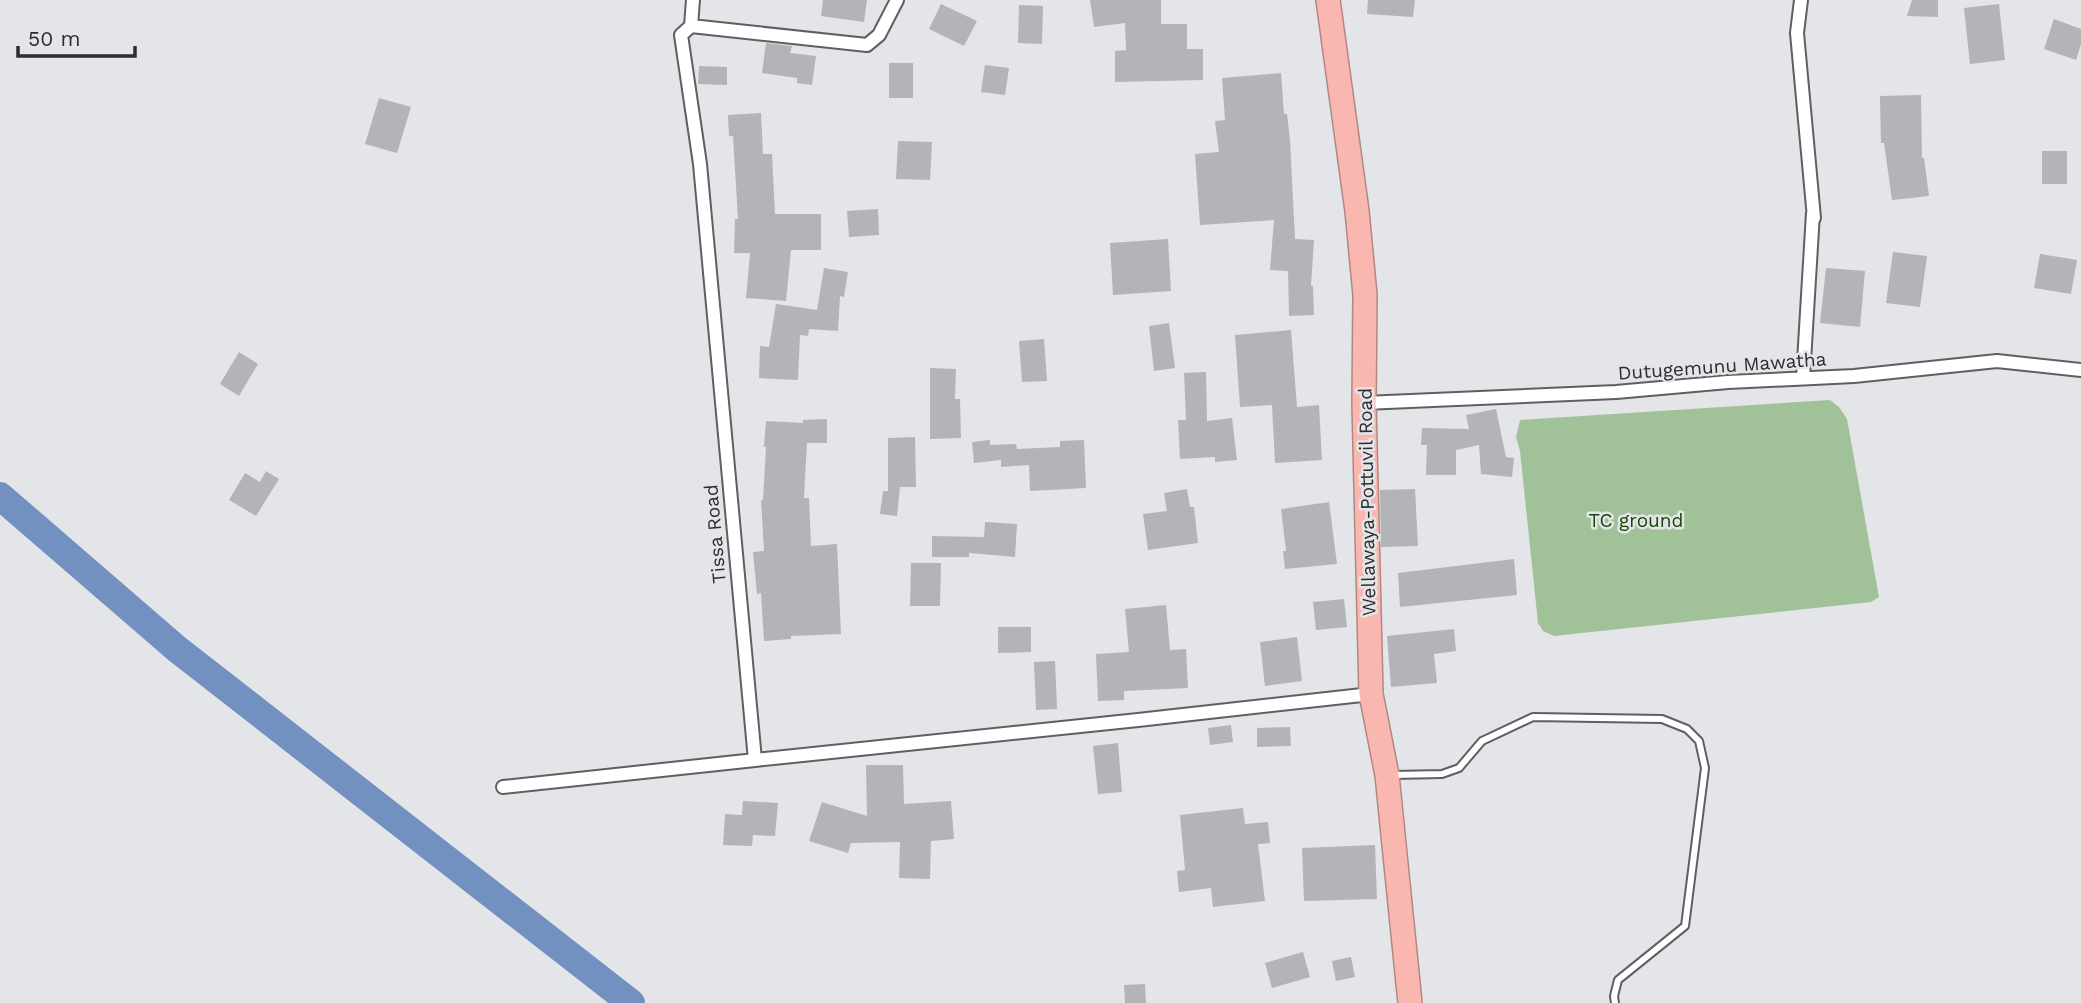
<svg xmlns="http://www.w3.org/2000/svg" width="2081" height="1003" viewBox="0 0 2081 1003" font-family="'Work Sans',sans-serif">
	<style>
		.green { fill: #a1c199 }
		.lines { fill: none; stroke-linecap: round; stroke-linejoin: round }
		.river { stroke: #7291c1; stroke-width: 28 }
		.building { fill: #b2b4b8 }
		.lane-casing { stroke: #5e5f63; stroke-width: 10 }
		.street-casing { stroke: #5e5f63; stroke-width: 16 }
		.highway-casing { stroke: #b28783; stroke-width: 26 }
		.lane { stroke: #fff; stroke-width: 6 }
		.street { stroke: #fff; stroke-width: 12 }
		.highway { stroke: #fab7b0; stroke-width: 23 }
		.labels { text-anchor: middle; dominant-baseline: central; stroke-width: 5; stroke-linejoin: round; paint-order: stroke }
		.street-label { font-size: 19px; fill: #2d2d2f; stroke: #e3e5e9 }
		.park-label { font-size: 19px; fill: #134600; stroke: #e3e5e9 }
	</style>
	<rect width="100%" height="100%" fill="#e3e5e9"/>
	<path class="green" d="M1830,400L1839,407L1847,419L1879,597L1871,602L1554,636L1543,631L1538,623L1520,451L1516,437L1520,420Z"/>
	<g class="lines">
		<path class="river" d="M0,496L177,649L631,1003"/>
	</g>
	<path class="building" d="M823,0H867L864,22L821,16Z
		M1090,0H1161V24H1187V49H1203V80L1115,82V51L1126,50L1125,23L1094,27Z
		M1368,0H1415L1413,17L1367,14Z
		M1912,0H1938V17L1907,16Z
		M941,4L977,21L964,46L929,29Z
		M1999,4L2005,60L1970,64L1964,8Z
		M1019,5L1043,6L1042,44L1018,43Z
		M2054,19L2081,29V44L2076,60L2044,49Z
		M766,43L792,46L790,53L816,56L812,85L797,83V78L762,73Z
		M889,63H913V98H889Z
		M985,65L1009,68L1005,95L981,92Z
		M699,66L727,67V85L698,84Z
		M1281,73L1284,114H1287L1290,140L1295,239L1314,240L1311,286H1313L1314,315L1289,316L1288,271L1270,270L1274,220L1200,225L1195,154L1219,152L1215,121L1225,120L1222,78Z
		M1921,95L1922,158H1924L1929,196L1892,200L1884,143H1881L1880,96Z
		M379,98L411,107L397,153L365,144Z
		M761,113L763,154H772L775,214H821V250H791L786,301L746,298L750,253H734L735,219H738L733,136H729L728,115Z
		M898,141L932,142L930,180L896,179Z
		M2042,151H2067V184H2042Z
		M878,209L879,235L849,237L847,211Z
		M1168,239L1171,291L1113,295L1110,243Z
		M1893,252L1927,256L1920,307L1886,303Z
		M2040,254L2077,260L2071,294L2034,288Z
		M824,268L848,272L844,297L840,296L838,331L809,329L808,336L800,335L798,380L759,378L760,346L769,347L776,304L817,310Z
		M1826,268L1865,271L1860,327L1820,323Z
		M1169,323L1175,368L1154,371L1149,326Z
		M1291,330L1297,407L1319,405L1322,460L1275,463L1272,405L1240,407L1235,335Z
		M1044,339L1047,381L1022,382L1019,341Z
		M239,352L258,364L239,396L220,384Z
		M930,368L956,369L955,399H960L961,438L930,439Z
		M1206,372L1207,421L1232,418L1237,460L1215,462V457L1180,459L1178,420H1186L1184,373Z
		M1496,409L1506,457L1514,458L1512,477L1481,474L1479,445L1456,450V475H1426L1427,445H1421L1422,428L1469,429L1466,415Z
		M827,419V443H807L804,498H809L811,546L837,544L841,634L791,636V639L764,641L761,593L757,594L753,552L764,551L761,500H763L766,447H764L766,421L803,423V420Z
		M915,437L916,487H900L897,516L880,514L883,491H888V438Z
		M990,440V445L1016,444L1017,449L1060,447V441L1084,440L1086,488L1030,491L1029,465L1001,467V460L974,463L972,442Z
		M266,471L279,479L256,516L229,500L245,473L260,482Z
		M1187,489L1190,507H1194L1198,543L1148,550L1143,514L1167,511L1164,493Z
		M1415,489L1418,546L1381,547L1380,490Z
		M1329,502L1337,564L1285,569L1283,551H1286L1281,509Z
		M985,522L1017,524L1015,557L969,553V557H932V536L984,537Z
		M1514,559L1517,595L1400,607L1398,573Z
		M911,563H941L940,606H910Z
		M1344,599L1347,627L1316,630L1313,602Z
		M1166,605L1170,650L1186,649L1188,688L1124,691V700L1098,701L1096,654L1129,652L1125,609Z
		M998,627H1031V652L998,653Z
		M1454,629L1456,651L1434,654L1437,683L1391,687L1387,636Z
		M1297,637L1302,681L1265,686L1260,642Z
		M1055,661L1057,709L1036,710L1034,662Z
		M1231,725L1233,742L1210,745L1208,728Z
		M1290,727L1291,746L1257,747V728Z
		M1118,743L1122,792L1098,794L1093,746Z
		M866,765H903L904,804L951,801L954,839L931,841L930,879L899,878L900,842L851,843L848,853L809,841L822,802L867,816Z
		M743,801L778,803L775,836L753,835L752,846L723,845L725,814L742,815Z
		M1243,808L1245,824L1268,822L1270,843L1258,844L1265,901L1213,907L1211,888L1179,892L1177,871L1185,870L1180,815Z
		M1375,845L1377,899L1304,901L1302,848Z
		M1303,952L1310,977L1272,988L1265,963Z
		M1351,957L1355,977L1336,981L1332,961Z
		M1145,984L1146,1003H1125L1124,985Z"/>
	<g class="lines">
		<g class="lane-casing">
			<path id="lane" d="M1393,775L1442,774L1459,768L1482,741L1533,717L1662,719L1687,729L1699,741L1705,768L1685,926L1618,980L1614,996L1615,1003"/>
		</g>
		<g class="street-casing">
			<path id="street" d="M1801,0L1797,33L1814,218
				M691,26L693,0
				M1803,378L1813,213
				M1364,403L1616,392L1728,382L1854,376L1997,361L2081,370
				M755,760L1138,720L1371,694
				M503,787L755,760L700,164L681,35L691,26L867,45L879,35L897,0"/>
		</g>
		<g class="highway-casing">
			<path id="highway" d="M1328,0L1357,211L1365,295L1364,403L1371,694L1387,775L1410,1003"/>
		</g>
		<use href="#lane" class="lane"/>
		<use href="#street" class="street"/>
		<use href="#highway" class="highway"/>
	</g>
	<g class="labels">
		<g class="street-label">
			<text transform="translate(1722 366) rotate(-4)">Dutugemunu Mawatha</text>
			<text transform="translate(1367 502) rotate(-91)">Wellawaya-Pottuvil Road</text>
			<text transform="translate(715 534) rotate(-95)">Tissa Road</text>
		</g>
		<g class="park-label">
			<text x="1636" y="520">TC ground</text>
		</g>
	</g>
	<path d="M18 46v10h117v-10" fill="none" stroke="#2d2d2f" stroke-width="3.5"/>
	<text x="28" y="46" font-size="21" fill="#2d2d2f" stroke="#e3e5e9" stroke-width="5" paint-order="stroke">50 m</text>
</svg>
